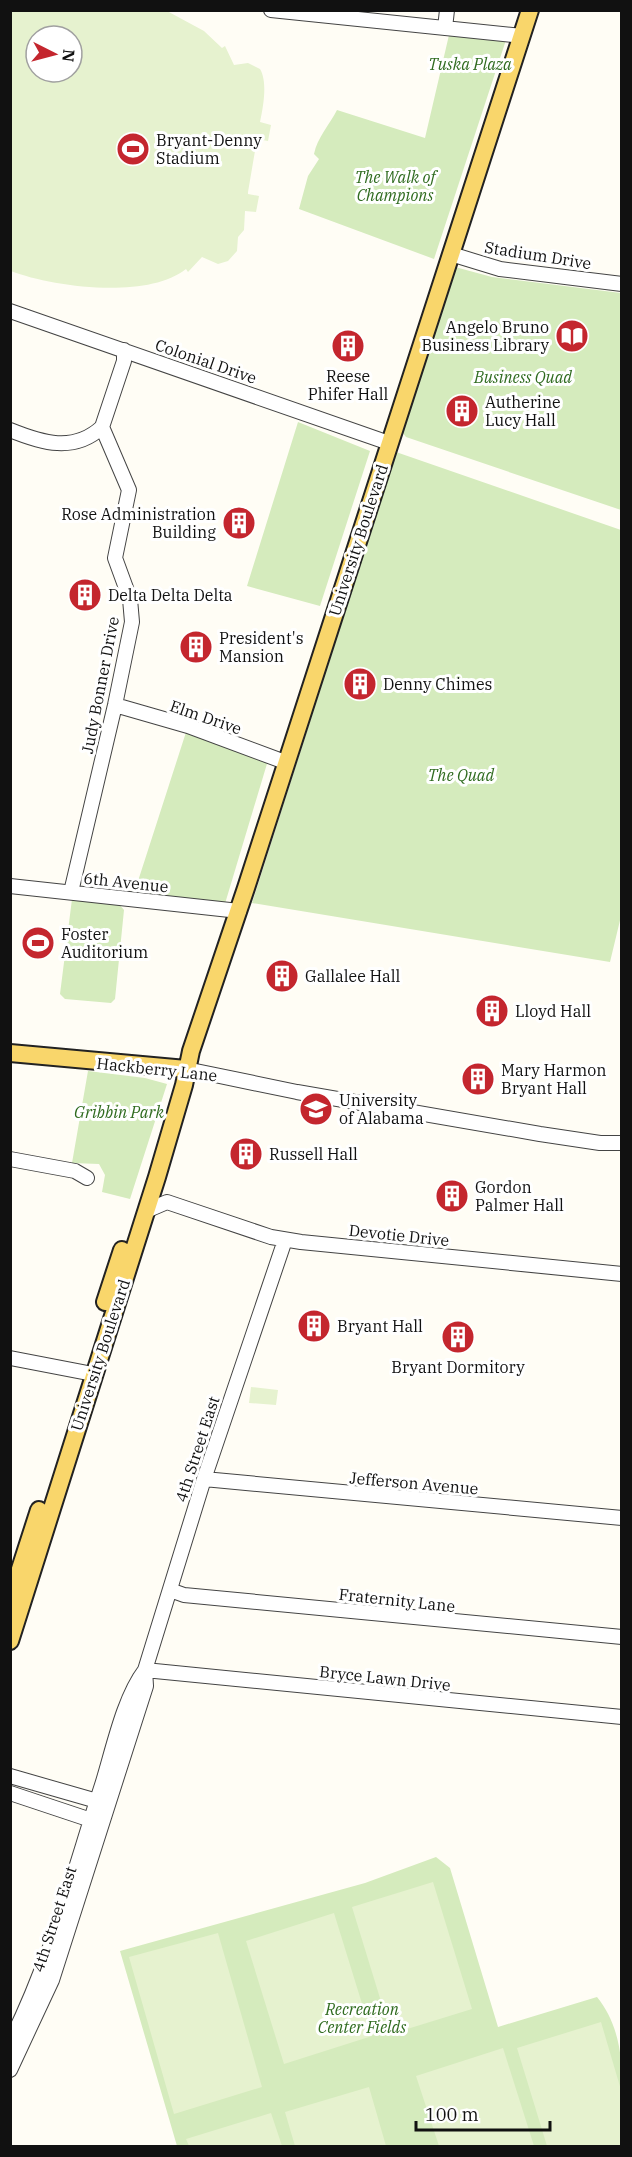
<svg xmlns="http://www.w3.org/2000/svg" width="632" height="2157" viewBox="0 0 632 2157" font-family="'IBM Plex Serif',serif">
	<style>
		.green { fill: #d5ebbd }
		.pitch { fill: #e6f2cf; fill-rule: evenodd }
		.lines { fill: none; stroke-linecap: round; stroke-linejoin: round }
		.minor-casing { stroke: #444; stroke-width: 16 }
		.major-casing { stroke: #222; stroke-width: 20 }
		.minor { stroke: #fff; stroke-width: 14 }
		.major { stroke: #f9d66b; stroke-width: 16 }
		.labels { text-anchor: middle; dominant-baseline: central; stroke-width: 6; stroke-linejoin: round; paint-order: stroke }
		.park-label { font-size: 16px; font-style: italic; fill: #2f6b1f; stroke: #fff }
		.poi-label { font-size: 16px; fill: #111; stroke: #fff; text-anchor: start }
		.street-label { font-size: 16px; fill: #111; stroke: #fff }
	</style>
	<rect width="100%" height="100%" fill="#fffdf5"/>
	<path class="green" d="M449,35L506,40L434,259L299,209L308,176L319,159L314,154C317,138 330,124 337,110L425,138Z
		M455,267L492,277L621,293V510L406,437L402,432Z
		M298,422L370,451L320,606L247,586Z
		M396,452L621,530L622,912L610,962L252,903Z
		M188,726L269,757L224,907L128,899L139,878Z
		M72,899L119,904L124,910L115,999L111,1003L65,999L60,994Z
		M88,1071L145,1078L167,1084L130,1199L102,1192L105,1175L99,1164L72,1163Z
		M436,1857L450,1868L498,2027L597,1997C631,2039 621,2096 621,2146H177L120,1951L365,1883Z"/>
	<path class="pitch" d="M11,10L167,11L204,31L222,48L225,46L234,65L248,63L260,69C268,82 263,108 260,122L271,125L268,141L257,139L248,192V194L259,196L256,212L245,211L244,230L238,237L237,251L228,261L218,264L202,257L188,272L186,269C147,300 52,287 11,271ZM36,36H72V72H36Z
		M251,1387L278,1390L276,1405L249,1403Z
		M433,1882L472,2009L391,2034L352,1907Z
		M334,1913L372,2036L284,2064L246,1941Z
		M218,1933L262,2087L174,2114L129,1957Z
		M601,2022L621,2090V2146H547L517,2048Z
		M503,2048L534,2146H439L416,2076Z
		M369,2087L386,2146H295L285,2112Z
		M271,2113L282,2146H189L186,2139Z"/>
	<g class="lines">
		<g class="minor-casing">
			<path id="minor" d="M271,10L522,36
				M445,28L447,10
				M451,254L500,269L622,284
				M10,311L389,443
				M10,430C42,443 74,453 102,427
				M115,705L188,726L285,762
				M10,886L239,911
				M71,892L115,705L132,622L130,599L115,558L129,490L102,427L124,361V350
				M186,1069L297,1092L540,1134L600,1143H622
				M10,1159L75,1171L87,1178
				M146,1211L167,1202L271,1237L301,1242L622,1274
				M10,1358L93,1374
				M204,1479L622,1518
				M170,1590L184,1595L622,1637
				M145,1670L622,1717
				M10,1776L104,1803
				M10,1793L97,1822
				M10,2042C51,1961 74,1871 102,1785C113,1750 123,1699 145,1670L204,1479L285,1240
				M10,2070L52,1980L146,1686L145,1670"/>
		</g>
		<g class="major-casing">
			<path id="major" d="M10,1053L186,1069
				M105,1302L122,1250
				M10,1600L39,1510
				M10,1641L157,1177L184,1085L191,1051L246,888L530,10"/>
		</g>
		<use href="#minor" class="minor"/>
		<use href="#major" class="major"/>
	</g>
	<defs>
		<g id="stadium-disc" transform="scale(1.725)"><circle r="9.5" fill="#c4262e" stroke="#fff"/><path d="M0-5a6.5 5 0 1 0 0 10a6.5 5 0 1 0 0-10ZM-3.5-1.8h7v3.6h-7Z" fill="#fff"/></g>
		<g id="library-disc" transform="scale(1.725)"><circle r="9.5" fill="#c4262e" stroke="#fff"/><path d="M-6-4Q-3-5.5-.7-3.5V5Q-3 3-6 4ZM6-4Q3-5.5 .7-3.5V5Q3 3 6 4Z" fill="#fff"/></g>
		<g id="building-disc" transform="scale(1.725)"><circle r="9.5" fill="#c4262e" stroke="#fff"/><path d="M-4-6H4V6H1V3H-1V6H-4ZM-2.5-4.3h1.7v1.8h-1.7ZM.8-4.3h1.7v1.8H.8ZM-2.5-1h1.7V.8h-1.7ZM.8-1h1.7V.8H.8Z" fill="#fff"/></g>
		<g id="university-disc" transform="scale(1.725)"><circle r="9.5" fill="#c4262e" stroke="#fff"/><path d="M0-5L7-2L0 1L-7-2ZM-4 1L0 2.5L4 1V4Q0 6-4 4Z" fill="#fff"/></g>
	</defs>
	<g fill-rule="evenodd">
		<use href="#stadium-disc" x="133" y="149"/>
		<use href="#library-disc" x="572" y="336"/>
		<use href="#building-disc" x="348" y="346"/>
		<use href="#building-disc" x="462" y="411"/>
		<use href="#building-disc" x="239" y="523"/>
		<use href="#building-disc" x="85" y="595"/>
		<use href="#building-disc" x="196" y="647"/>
		<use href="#building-disc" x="360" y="684"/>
		<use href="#stadium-disc" x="38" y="943"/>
		<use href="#building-disc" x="282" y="976"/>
		<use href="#building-disc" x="492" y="1011"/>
		<use href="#building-disc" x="478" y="1079"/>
		<use href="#university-disc" x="316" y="1109"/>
		<use href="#building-disc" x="246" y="1154"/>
		<use href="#building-disc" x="452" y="1196"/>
		<use href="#building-disc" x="314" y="1326"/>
		<use href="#building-disc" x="458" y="1337"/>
	</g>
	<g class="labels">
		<g class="park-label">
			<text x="470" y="64">Tuska Plaza</text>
			<text x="395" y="177">The Walk of<tspan x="395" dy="18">Champions</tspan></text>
			<text x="523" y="377">Business Quad</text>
			<text x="461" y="775">The Quad</text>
			<text x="119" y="1112">Gribbin Park</text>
			<text x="362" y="2009">Recreation<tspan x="362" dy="18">Center Fields</tspan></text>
		</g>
		<g class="poi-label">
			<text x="156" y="140">Bryant-Denny<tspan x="156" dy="18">Stadium</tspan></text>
			<text x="549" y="327" text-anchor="end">Angelo Bruno<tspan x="549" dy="18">Business Library</tspan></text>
			<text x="348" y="376" text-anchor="middle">Reese<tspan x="348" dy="18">Phifer Hall</tspan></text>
			<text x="485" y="402">Autherine<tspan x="485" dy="18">Lucy Hall</tspan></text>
			<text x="216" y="514" text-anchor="end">Rose Administration<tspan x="216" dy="18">Building</tspan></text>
			<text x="108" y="595">Delta Delta Delta</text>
			<text x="219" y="638">President's<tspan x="219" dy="18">Mansion</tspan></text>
			<text x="383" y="684">Denny Chimes</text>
			<text x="61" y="934">Foster<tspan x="61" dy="18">Auditorium</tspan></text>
			<text x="305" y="976">Gallalee Hall</text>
			<text x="515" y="1011">Lloyd Hall</text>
			<text x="501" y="1070">Mary Harmon<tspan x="501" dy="18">Bryant Hall</tspan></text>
			<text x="339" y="1100">University<tspan x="339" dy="18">of Alabama</tspan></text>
			<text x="269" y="1154">Russell Hall</text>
			<text x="475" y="1187">Gordon<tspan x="475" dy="18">Palmer Hall</tspan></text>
			<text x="337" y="1326">Bryant Hall</text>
			<text x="458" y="1367" text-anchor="middle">Bryant Dormitory</text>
		</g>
		<g class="street-label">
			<text transform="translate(538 255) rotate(9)">Stadium Drive</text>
			<text transform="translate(206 361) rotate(19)">Colonial Drive</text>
			<text transform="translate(358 540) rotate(-72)">University Boulevard</text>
			<text transform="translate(100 685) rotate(-79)">Judy Bonner Drive</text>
			<text transform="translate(206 717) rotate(19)">Elm Drive</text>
			<text transform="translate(126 882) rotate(6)">6th Avenue</text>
			<text transform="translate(157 1069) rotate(6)">Hackberry Lane</text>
			<text transform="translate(399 1235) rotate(6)">Devotie Drive</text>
			<text transform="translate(100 1355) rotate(-72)">University Boulevard</text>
			<text transform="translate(197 1449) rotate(-72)">4th Street East</text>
			<text transform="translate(414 1483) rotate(5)">Jefferson Avenue</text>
			<text transform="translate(397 1600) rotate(6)">Fraternity Lane</text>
			<text transform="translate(385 1678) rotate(6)">Bryce Lawn Drive</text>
			<text transform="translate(54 1919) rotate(-72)">4th Street East</text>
		</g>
	</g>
	<rect width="632" height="2157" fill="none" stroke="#111111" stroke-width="24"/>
	<g transform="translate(54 54) rotate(96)"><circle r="28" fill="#ffffff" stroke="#a0a0a0" stroke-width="1.5"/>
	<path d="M0-4.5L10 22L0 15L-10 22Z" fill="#c4262e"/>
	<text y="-9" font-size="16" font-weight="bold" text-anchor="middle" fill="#111111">N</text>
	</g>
	<path d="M416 2121v9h134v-9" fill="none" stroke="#111111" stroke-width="3"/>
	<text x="425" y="2121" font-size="18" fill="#111111" stroke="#ffffff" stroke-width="4.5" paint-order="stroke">100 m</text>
</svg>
